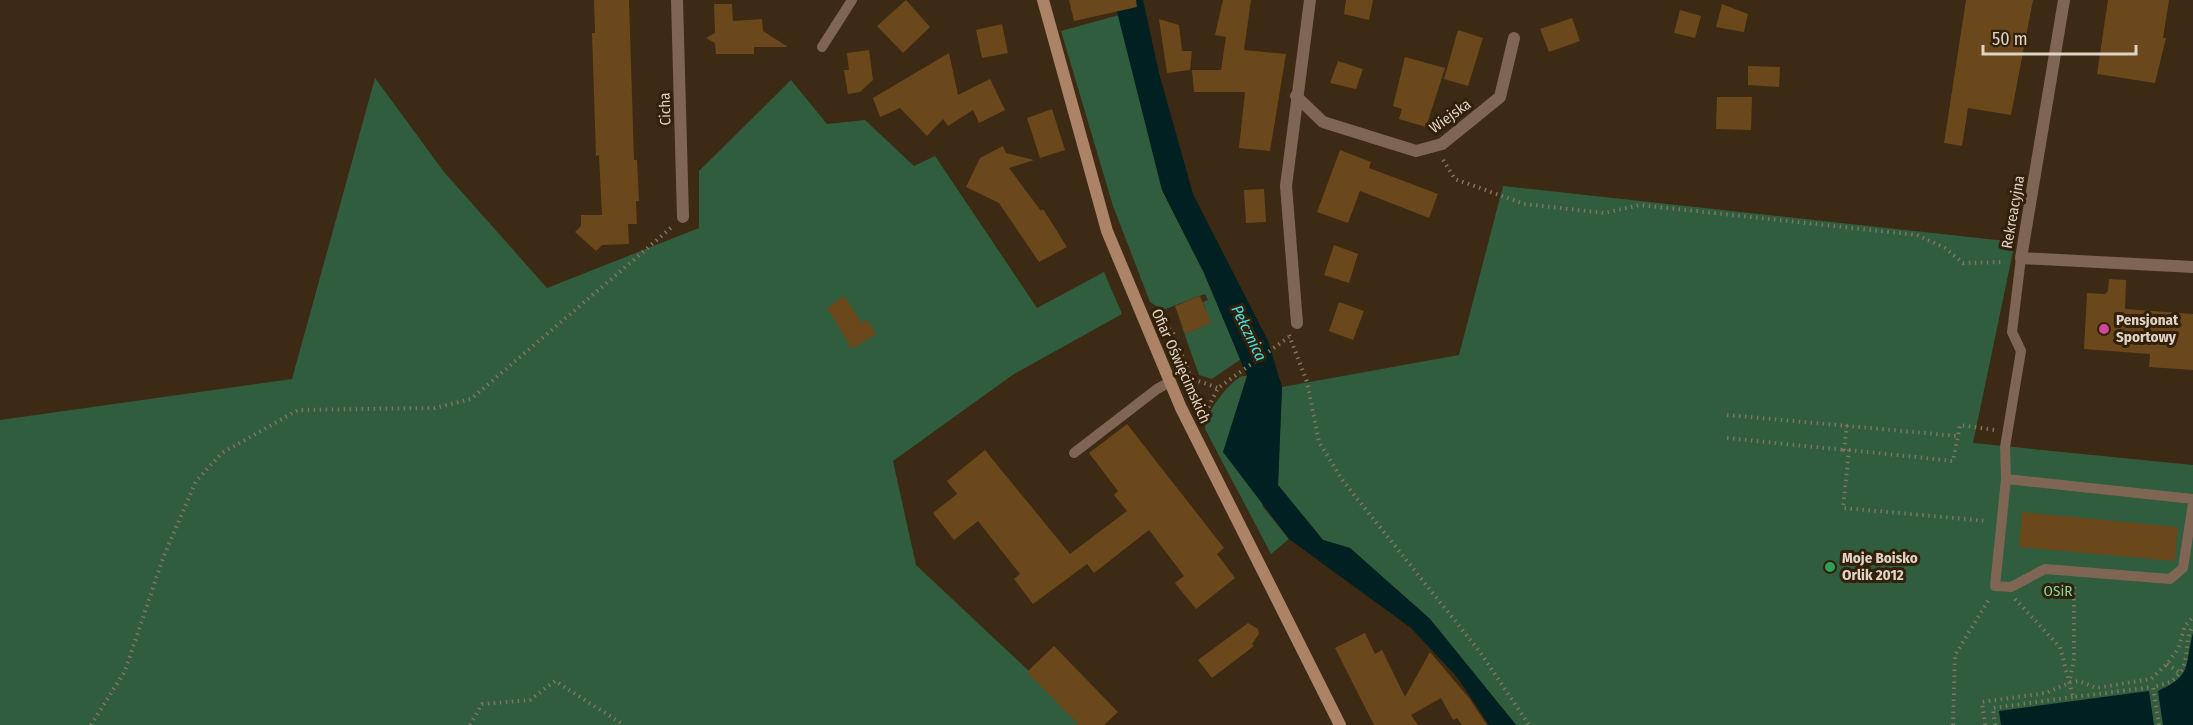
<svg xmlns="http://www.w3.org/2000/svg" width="2193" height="725" viewBox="0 0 2193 725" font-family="'Fira Sans Condensed',sans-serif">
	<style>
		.green { fill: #2f5d3e }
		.water { fill: #002021 }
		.building { fill: #6b481b }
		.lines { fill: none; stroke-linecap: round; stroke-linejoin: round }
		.path { stroke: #837361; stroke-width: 4; stroke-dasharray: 1.5 4.5; stroke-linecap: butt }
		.lane { stroke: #7f6553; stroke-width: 10 }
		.street { stroke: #7f6553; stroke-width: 12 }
		.secondary { stroke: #ac8367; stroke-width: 12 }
		.hotel-dot { fill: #d1479c; stroke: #32200a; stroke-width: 2 }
		.leisure-dot { fill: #2e9e5b; stroke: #32200a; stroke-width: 2 }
		.labels { text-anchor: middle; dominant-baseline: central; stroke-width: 6; stroke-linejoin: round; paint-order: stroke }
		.street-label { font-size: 15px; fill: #dfd3c6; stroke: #32200a }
		.poi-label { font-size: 15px; font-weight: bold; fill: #dfd3c6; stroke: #32200a; text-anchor: start }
		.park-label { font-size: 15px; fill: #7cd99a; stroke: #32200a }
		.water-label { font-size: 16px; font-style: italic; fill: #45e1e3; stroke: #32200a }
	</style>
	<rect width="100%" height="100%" fill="#3c2a14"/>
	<path class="green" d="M1119,15L1162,190L1204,273L1241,359L1212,379L1199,375L1179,319L1185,334L1210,323L1203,302L1208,300L1205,294L1163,310L1150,302L1113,206L1061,31Z
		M375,78L444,172L547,288L699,228V171L791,80L827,124L865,120L914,166L935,156L1037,308L1104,272L1122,314L1014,374L893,461L916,565L1028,670L1079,725H0V420L292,379Z
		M1503,186L2015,242L1973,443L2193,465V725H1516L1430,619L1350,548L1323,540L1278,485L1282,387L1459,355Z
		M1242,376H1247L1240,400L1263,507L1289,539L1271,554L1205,429C1205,413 1228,383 1242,376Z"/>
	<path class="water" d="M1114,0H1143L1159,73L1193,194L1268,341L1282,387L1278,485L1323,540L1350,548L1430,619L1516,725H1489L1457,677L1411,628L1289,539L1223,452L1247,376L1204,273L1162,190Z
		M2193,633V725H2163L2158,691C2193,675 2184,667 2193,633Z
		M2149,691L2154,725H2001L1999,711Z"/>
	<path class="building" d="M594,0H629L634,160H637L639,201H636L637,224H628L629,244L602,245L596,251L575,232L581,226V215H602L599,155L596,156L592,33H595Z
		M906,0L930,27L903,53L877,26Z
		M1069,0H1136L1137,7L1074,21Z
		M1223,0H1251L1244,50L1286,54L1270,151L1239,148L1245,92H1194L1192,70H1221L1226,37L1215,35Z
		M1346,0H1373L1369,20L1344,14Z
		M1966,0H2033L2011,115L1968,108L1962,146L1944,143Z
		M2108,0H2169L2163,38H2166L2155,83L2097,74Z
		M714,4H732L733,21L762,19L763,31L788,47H754V54H716L715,43L706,38L715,33Z
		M1722,4L1748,14L1744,32L1716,27Z
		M1680,10L1701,16L1695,38L1674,33Z
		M1572,18L1580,41L1549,52L1540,29Z
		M1159,19L1179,25L1182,51H1192L1190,70L1167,73Z
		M1002,24L1008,53L982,58L976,30Z
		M1458,30L1483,38L1468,86L1444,79Z
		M869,50L873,80L860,92L848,94L844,70H849L847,53Z
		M949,53L958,95L990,79L1005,110L979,123L973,110L948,126L943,119L927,136L900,108L880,117L873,98Z
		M1405,57L1445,68L1426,127L1399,119L1402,109L1393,106Z
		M1338,61L1363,69L1356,89L1330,83Z
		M1748,66L1780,67L1779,87L1748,85Z
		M1717,97H1752L1751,130L1716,129Z
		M1052,109L1065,150L1040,158L1027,118Z
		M1003,146L1006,153L1034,160L1009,168L1041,211L1043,209L1067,247L1039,262L999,203L966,187L980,158Z
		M1340,150L1371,162L1369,168L1438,194L1429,218L1360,191L1348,223L1317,212Z
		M1264,189L1266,222L1246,223L1244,190Z
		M1334,245L1358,254L1349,283L1324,275Z
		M2109,279L2126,280L2125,309L2193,314V370L2149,367L2150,354L2084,349L2087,293L2105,294L2108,291Z
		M844,296L862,323L867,320L876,334L852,349L827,308Z
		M1200,296L1211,323L1185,334L1175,306Z
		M1339,302L1364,311L1353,340L1329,331Z
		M1127,424L1224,548L1217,554L1235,578L1196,609L1175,583L1184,576L1149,530L1094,573L1087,564L1033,604L1014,579L1020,574L978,521L954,540L933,513L957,494L947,481L985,450L1070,554L1127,511L1114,495L1118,491L1089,453Z
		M2022,512L2178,527L2175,561L2019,547Z
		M1248,623L1258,629L1259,634L1252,644L1254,646L1212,678L1198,660Z
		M1365,633L1375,654L1382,650L1405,697L1430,652L1469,698L1487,725H1462L1457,718L1453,720L1441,698L1411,715L1418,725H1374L1335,648Z
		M1054,646L1118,712L1104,725H1079L1027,672Z"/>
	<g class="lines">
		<path class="path" d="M1443,160L1455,179L1524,204L1605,213L1640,205L1917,235L1945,248L1963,263L2005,262
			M1165,324L1173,333L1193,383L1198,381L1218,388
			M1289,335L1307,382L1319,442L1343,481L1480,652L1529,725
			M1727,415L1958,436L1960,425L1995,430
			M1203,418L1218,388L1289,337
			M1847,425L1844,450H1849L1843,508L1988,521
			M1727,438L1844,450
			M1849,450L1953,461L1958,436
			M2015,599L2060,647L2073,697L2153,687
			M2167,664L2180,673C2190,657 2184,641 2193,626
			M2070,678L2074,659V584
			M91,725L125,671L163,558L196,481L222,453L298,410L435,408L471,399L672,227
			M470,725L482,704L530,700L555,681L624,725
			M1953,725L1955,655L1990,598
			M1985,725L1982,702L2046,693L2071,682L2079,681L2096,688L2151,679L2167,664L2178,649L2185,626L2193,617
			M1995,725L1993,708L2073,697
			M2159,725L2153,687L2171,682L2180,673"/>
		<path class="lane" d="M822,47L852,0
			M2021,258L2012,332L2021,351L2005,447L2006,479L1995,586L2011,587L2045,569L2170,579L2183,568L2193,503
			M1074,453L1157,389L1170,382
			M2006,479L2193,499"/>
		<path class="street" d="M677,0L683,217
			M2064,0L2021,258L2193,267
			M1296,96L1323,122L1416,151L1442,144L1500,97L1514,38
			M1297,323L1286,186L1310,0"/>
		<path class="secondary" d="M1043,0L1107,231L1181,408L1340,725"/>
	</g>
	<circle class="hotel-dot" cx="2104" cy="329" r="6"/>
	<circle class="leisure-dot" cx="1830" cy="567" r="6"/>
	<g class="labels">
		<g class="street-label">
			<text transform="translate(665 109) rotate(-92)">Cicha</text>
			<text transform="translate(1450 116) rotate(-36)">Wiejska</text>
			<text transform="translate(2013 212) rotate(-80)">Rekreacyjna</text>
			<text transform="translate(1181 366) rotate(66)">Ofiar Oświęcimskich</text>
		</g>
		<g class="poi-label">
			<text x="2116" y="320">Pensjonat<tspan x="2116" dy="17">Sportowy</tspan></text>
			<text x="1842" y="558">Moje Boisko<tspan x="1842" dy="17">Orlik 2012</tspan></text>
		</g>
		<g class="park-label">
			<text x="2058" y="591">OSiR</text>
		</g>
		<g class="water-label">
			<text transform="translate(1249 333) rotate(64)">Pełcznica</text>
		</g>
	</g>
	<path d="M1983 45v9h153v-9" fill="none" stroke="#dfd3c6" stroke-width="3"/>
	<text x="1992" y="45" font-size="18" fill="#dfd3c6" stroke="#32200a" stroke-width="4.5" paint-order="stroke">50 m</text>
</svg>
